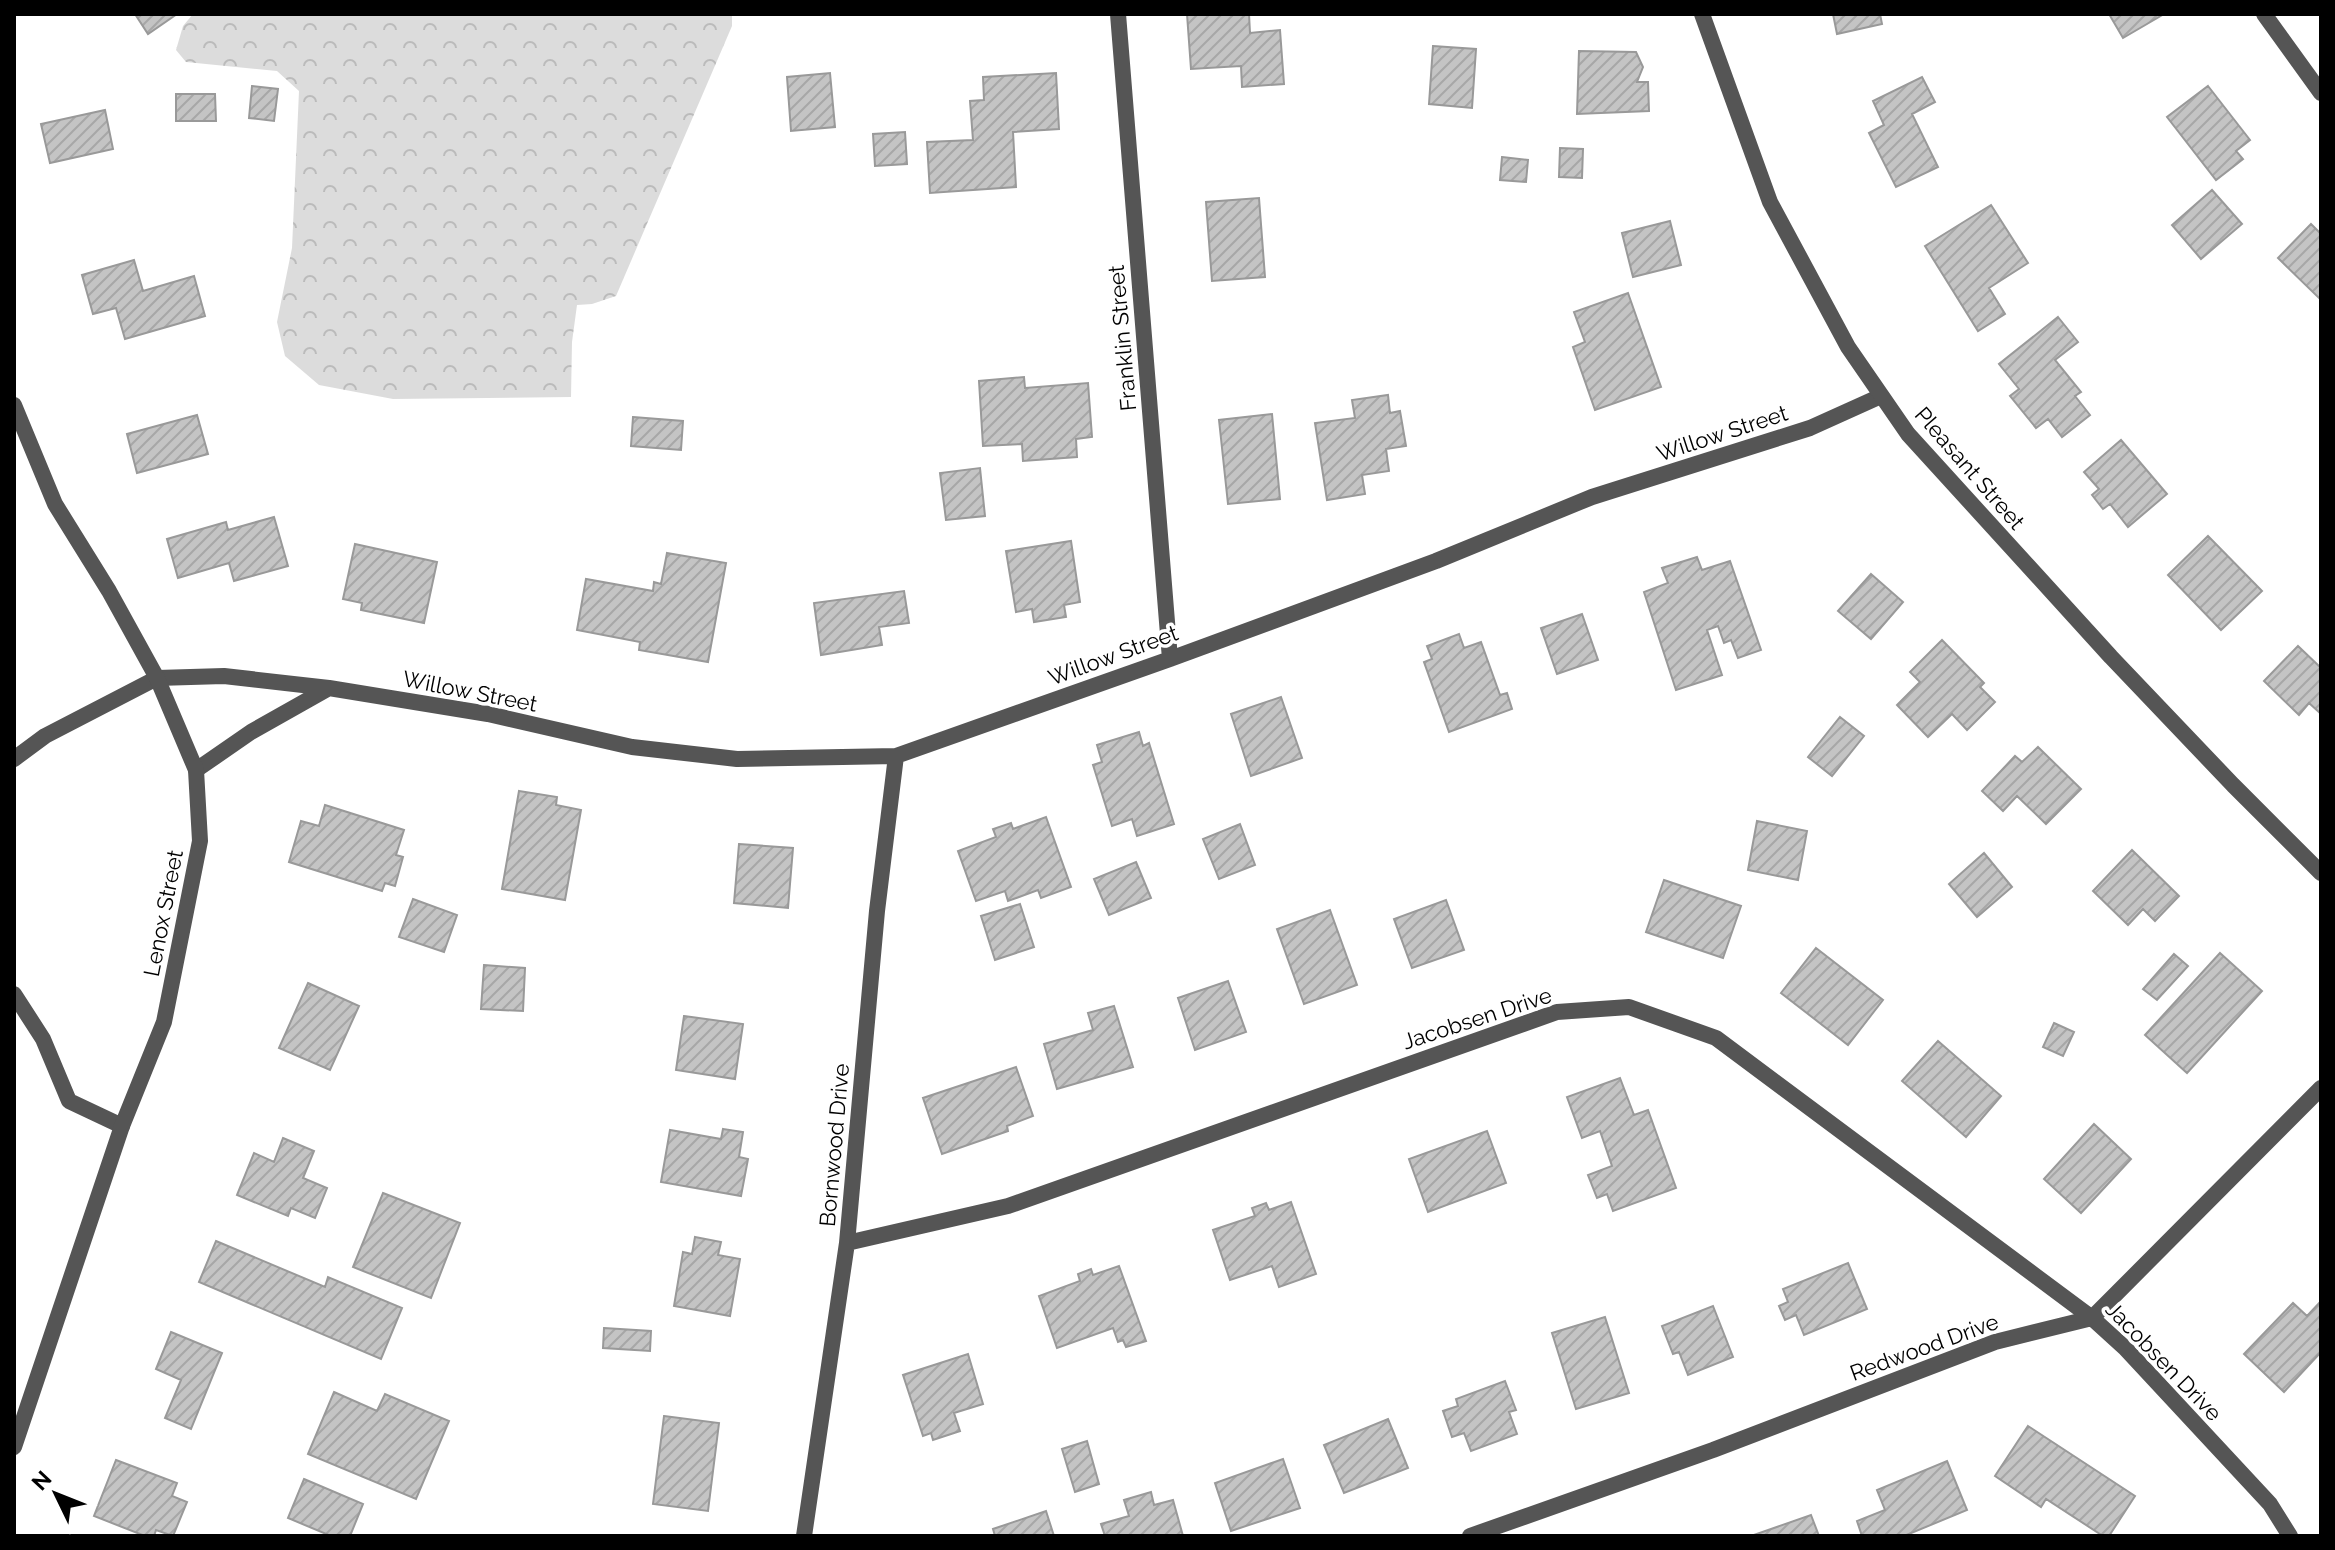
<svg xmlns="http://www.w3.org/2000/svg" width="2335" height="1550" viewBox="0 0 2335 1550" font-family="Raleway,sans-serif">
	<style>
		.forest { fill: url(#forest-crowns) }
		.building { fill: url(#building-hatch); stroke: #999; stroke-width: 2 }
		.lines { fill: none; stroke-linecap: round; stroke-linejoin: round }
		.service { stroke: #555; stroke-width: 16 }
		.minor { stroke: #555; stroke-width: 16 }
		.tertiary { stroke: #555; stroke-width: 16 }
		.labels { text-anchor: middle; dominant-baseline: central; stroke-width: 7; stroke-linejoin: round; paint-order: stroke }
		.street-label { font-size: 22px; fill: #000; stroke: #fff }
	</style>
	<defs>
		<pattern id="forest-crowns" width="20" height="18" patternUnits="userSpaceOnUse" patternTransform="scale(2)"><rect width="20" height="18" fill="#dcdcdc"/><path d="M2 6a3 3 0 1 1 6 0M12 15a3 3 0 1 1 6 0" fill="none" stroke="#bbb"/></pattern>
		<pattern id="building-hatch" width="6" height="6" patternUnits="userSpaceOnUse" patternTransform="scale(2)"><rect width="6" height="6" fill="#c4c4c4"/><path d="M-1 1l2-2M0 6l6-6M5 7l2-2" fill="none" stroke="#a7a7a7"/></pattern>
	</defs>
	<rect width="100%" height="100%" fill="#fff"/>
	<path class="forest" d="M193,14H732V26L616,296L592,304L577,305L572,342L571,397L393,399L319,385L285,356L277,322L292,248L299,91L277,71L186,62L176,50L183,26Z"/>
	<path class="building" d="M135,14H177L148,34Z
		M1187,14H1249L1250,33L1280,30L1284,84L1242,87L1241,66L1191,69Z
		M1833,14H1880L1882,24L1837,34Z
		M2109,14H2164L2123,38Z
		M1433,46L1476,49L1472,108L1429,104Z
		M1579,51L1636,52L1643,67L1637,82H1648L1649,111L1577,114Z
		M830,73L835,127L791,131L787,77Z
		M1056,73L1059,129L1013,132L1016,187L930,193L927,142L973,140L970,101L984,100L983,77Z
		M1922,77L1935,102L1912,114L1938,167L1896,187L1869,133L1884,125L1873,101Z
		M252,86L278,89L274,121L249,118Z
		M2208,86L2250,140L2236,151L2243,159L2216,180L2167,117Z
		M176,94H215L216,121H176Z
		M105,110L113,149L50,163L41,124Z
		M905,132L907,164L875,166L873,134Z
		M1560,148L1583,149L1582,178L1559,177Z
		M1502,157L1528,160L1526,182L1500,180Z
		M2212,190L2242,224L2201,259L2172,225Z
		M1259,198L1265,277L1212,281L1206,202Z
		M1991,205L2028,263L1989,288L2005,314L1978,331L1925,246Z
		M1670,221L1681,265L1633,277L1622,233Z
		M2311,224L2321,234V300L2278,258Z
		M134,260L143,291L194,276L205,316L125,339L116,308L93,314L82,275Z
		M1628,293L1661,387L1595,410L1573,347L1585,342L1574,312Z
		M2058,317L2078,342L2055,360L2081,392L2075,396L2090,415L2062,437L2048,419L2036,428L2010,396L2019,389L1999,364Z
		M1024,377L1025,388L1088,383L1092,437L1076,439L1077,457L1023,461L1022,444L983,446L979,381Z
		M1388,395L1390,413L1400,411L1406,446L1386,449L1389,471L1362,475L1365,494L1327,500L1315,423L1355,418L1352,400Z
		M1272,414L1280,499L1228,504L1219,420Z
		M197,415L208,454L137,473L127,434Z
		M633,417L683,421L681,450L631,446Z
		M2121,440L2167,494L2128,527L2110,504L2103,509L2092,495L2099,489L2084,472Z
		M980,468L985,516L946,520L940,473Z
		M274,517L288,566L234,581L229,563L178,578L167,539L226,522L228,530Z
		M2208,536L2262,591L2221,630L2168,575Z
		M1071,541L1080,602L1064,605L1066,617L1034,622L1032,609L1016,612L1006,551Z
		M355,544L437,562L424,623L361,610L362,603L343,599Z
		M667,553L726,563L708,662L639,650L640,642L577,630L586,579L653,591L654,582L661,584Z
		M1697,557L1702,570L1730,561L1761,650L1738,658L1731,640L1724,643L1718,626L1707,630L1722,675L1676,690L1644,592L1668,583L1662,568Z
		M1871,574L1903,602L1871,639L1838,611Z
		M904,591L909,623L879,627L882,645L821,655L814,603Z
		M1582,614L1598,660L1557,674L1541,628Z
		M1459,634L1464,648L1481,642L1500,695L1507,693L1512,709L1449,732L1424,662L1432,659L1427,646Z
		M1942,640L1984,683L1980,687L1995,702L1967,730L1952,714L1928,737L1897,705L1920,682L1910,672Z
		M2298,646L2321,668V714L2309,703L2299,715L2264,681Z
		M1281,697L1302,758L1251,776L1231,714Z
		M1840,717L1864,736L1832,776L1808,757Z
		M1139,732L1143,746L1149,743L1174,824L1137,836L1132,819L1112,826L1093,765L1102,762L1097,745Z
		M2038,747L2081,789L2046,824L2017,796L2003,811L1982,791L2015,756L2022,762Z
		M519,791L557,797L556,805L581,810L565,900L502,889Z
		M325,805L404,830L396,855L403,857L395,886L385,883L382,891L289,862L301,821L319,826Z
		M1046,817L1071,887L1041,898L1038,890L1008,901L1005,891L976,901L958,851L996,837L993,829L1011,823L1013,829Z
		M1757,821L1807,831L1798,880L1748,870Z
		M1240,824L1255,865L1219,879L1203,839Z
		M739,844L793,848L788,908L734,903Z
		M2132,850L2179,896L2155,921L2143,909L2128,925L2093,891Z
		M1984,853L2012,887L1977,917L1949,884Z
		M1136,862L1151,898L1109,915L1094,879Z
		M1664,880L1741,906L1723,958L1646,932Z
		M413,899L457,915L444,952L399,937Z
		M1446,900L1464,950L1412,968L1394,919Z
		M1020,904L1034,947L995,960L981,916Z
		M1330,910L1357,985L1304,1004L1277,929Z
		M1816,948L1883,1000L1848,1045L1781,993Z
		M2220,953L2262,991L2187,1073L2145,1035Z
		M2174,954L2188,966L2157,1000L2143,989Z
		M484,965L525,968L523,1011L481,1009Z
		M1228,981L1246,1032L1195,1050L1178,998Z
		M308,983L359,1006L330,1070L279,1048Z
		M1114,1006L1133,1067L1057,1089L1044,1044L1093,1030L1088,1013Z
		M684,1016L743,1024L735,1079L676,1070Z
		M2054,1023L2074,1032L2063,1056L2043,1047Z
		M1938,1041L2001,1096L1966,1137L1902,1081Z
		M1016,1067L1033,1116L1007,1126L1008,1131L942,1154L923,1098Z
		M1620,1078L1634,1115L1648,1110L1676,1188L1613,1211L1607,1194L1597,1198L1588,1175L1612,1166L1600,1131L1582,1138L1567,1097Z
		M2094,1124L2131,1159L2081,1213L2044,1179Z
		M723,1129L743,1132L739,1157L748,1159L741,1196L661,1182L670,1130L721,1139Z
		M1487,1131L1506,1183L1428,1212L1409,1159Z
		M283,1138L314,1151L303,1178L327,1188L315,1218L291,1208L288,1216L237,1195L254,1153L274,1162Z
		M383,1193L460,1223L431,1298L353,1267Z
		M1291,1202L1316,1274L1279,1287L1272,1266L1230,1280L1213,1230L1255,1216L1252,1208L1266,1203L1269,1210Z
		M695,1237L721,1242L718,1255L740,1259L730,1316L674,1306L683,1252L692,1254Z
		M216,1241L325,1287L328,1277L402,1308L381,1359L199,1282Z
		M1848,1263L1867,1309L1804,1335L1796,1315L1785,1320L1779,1306L1788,1302L1783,1289Z
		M1119,1266L1146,1341L1126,1347L1123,1340L1118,1342L1113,1328L1057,1348L1039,1296L1080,1281L1078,1274L1091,1269L1093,1275Z
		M2321,1301V1352L2284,1392L2244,1354L2293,1303L2307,1316Z
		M1713,1306L1733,1357L1688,1375L1679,1352L1673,1354L1662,1326Z
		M1605,1317L1629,1393L1576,1409L1552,1333Z
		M604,1328L651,1331L650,1351L603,1348Z
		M171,1332L222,1353L191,1429L165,1418L181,1380L156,1369Z
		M968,1354L983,1404L954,1413L960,1431L933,1440L931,1433L923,1436L903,1375Z
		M1505,1381L1516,1410L1509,1412L1517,1434L1471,1451L1464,1433L1452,1437L1443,1411L1458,1406L1456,1399Z
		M334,1392L377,1411L385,1394L449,1421L416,1499L308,1454Z
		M664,1416L719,1423L708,1511L653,1504Z
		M1388,1419L1408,1468L1344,1493L1324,1445Z
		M2028,1426L2135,1496L2109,1536H2103L2046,1499L2041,1507L1995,1476Z
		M1087,1441L1099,1484L1075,1492L1062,1449Z
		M1283,1459L1300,1508L1231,1531L1215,1483Z
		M116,1460L177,1483L172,1496L187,1502L173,1536L156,1530L154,1536H145L94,1516Z
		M1947,1461L1967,1510L1904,1536H1862L1857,1521L1885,1510L1877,1490Z
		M304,1479L363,1504L350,1536H331L288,1518Z
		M1151,1492L1154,1505L1173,1500L1183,1536H1105L1101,1524L1129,1516L1124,1500Z
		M1046,1511L1054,1536H995L993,1529Z
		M1811,1515L1819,1536H1751Z"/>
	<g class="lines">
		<path class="service" d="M14,759L45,736L157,678
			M14,994L43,1039L69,1101L122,1126"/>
		<path class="minor" d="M1118,14L1170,659
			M2264,14L2321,93
			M157,678L224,676L329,688L488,714L632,747L737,759L896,756L1170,659L1436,561L1592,497L1810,428L1881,396
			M196,770L251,732L329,688
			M847,1243L1008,1206L1557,1012L1629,1007L1716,1038L2092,1318L2125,1348L2270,1504L2290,1536
			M804,1536L847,1243L877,911L896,756
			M1470,1536L1713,1450L1995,1342L2092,1318L2321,1088"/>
		<path class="tertiary" d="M1702,14L1770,202L1848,347L1908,434L2111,657L2233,785L2321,873
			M14,405L55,504L109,591L157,678L196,770L200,841L164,1022L122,1126L14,1447"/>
	</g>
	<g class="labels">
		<g class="street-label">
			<text transform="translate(1122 338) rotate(-95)">Franklin Street</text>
			<text transform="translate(1722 433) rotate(-18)">Willow Street</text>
			<text transform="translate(1970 468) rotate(49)">Pleasant Street</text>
			<text transform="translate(1113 655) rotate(-20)">Willow Street</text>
			<text transform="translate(470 691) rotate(11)">Willow Street</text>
			<text transform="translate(163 913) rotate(-79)">Lenox Street</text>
			<text transform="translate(1477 1018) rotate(-18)">Jacobsen Drive</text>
			<text transform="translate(834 1145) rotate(-85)">Bornwood Drive</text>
			<text transform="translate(1924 1347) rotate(-20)">Redwood Drive</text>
			<text transform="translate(2164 1361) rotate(46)">Jacobsen Drive</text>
		</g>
	</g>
	<rect width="2335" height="1550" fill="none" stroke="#000000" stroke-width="32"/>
	<g transform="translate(56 1494) rotate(313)" stroke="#ffffff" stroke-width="6" paint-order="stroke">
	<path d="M0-6L14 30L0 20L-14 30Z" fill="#000000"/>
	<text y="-12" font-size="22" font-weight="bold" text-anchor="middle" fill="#000000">N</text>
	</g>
</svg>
